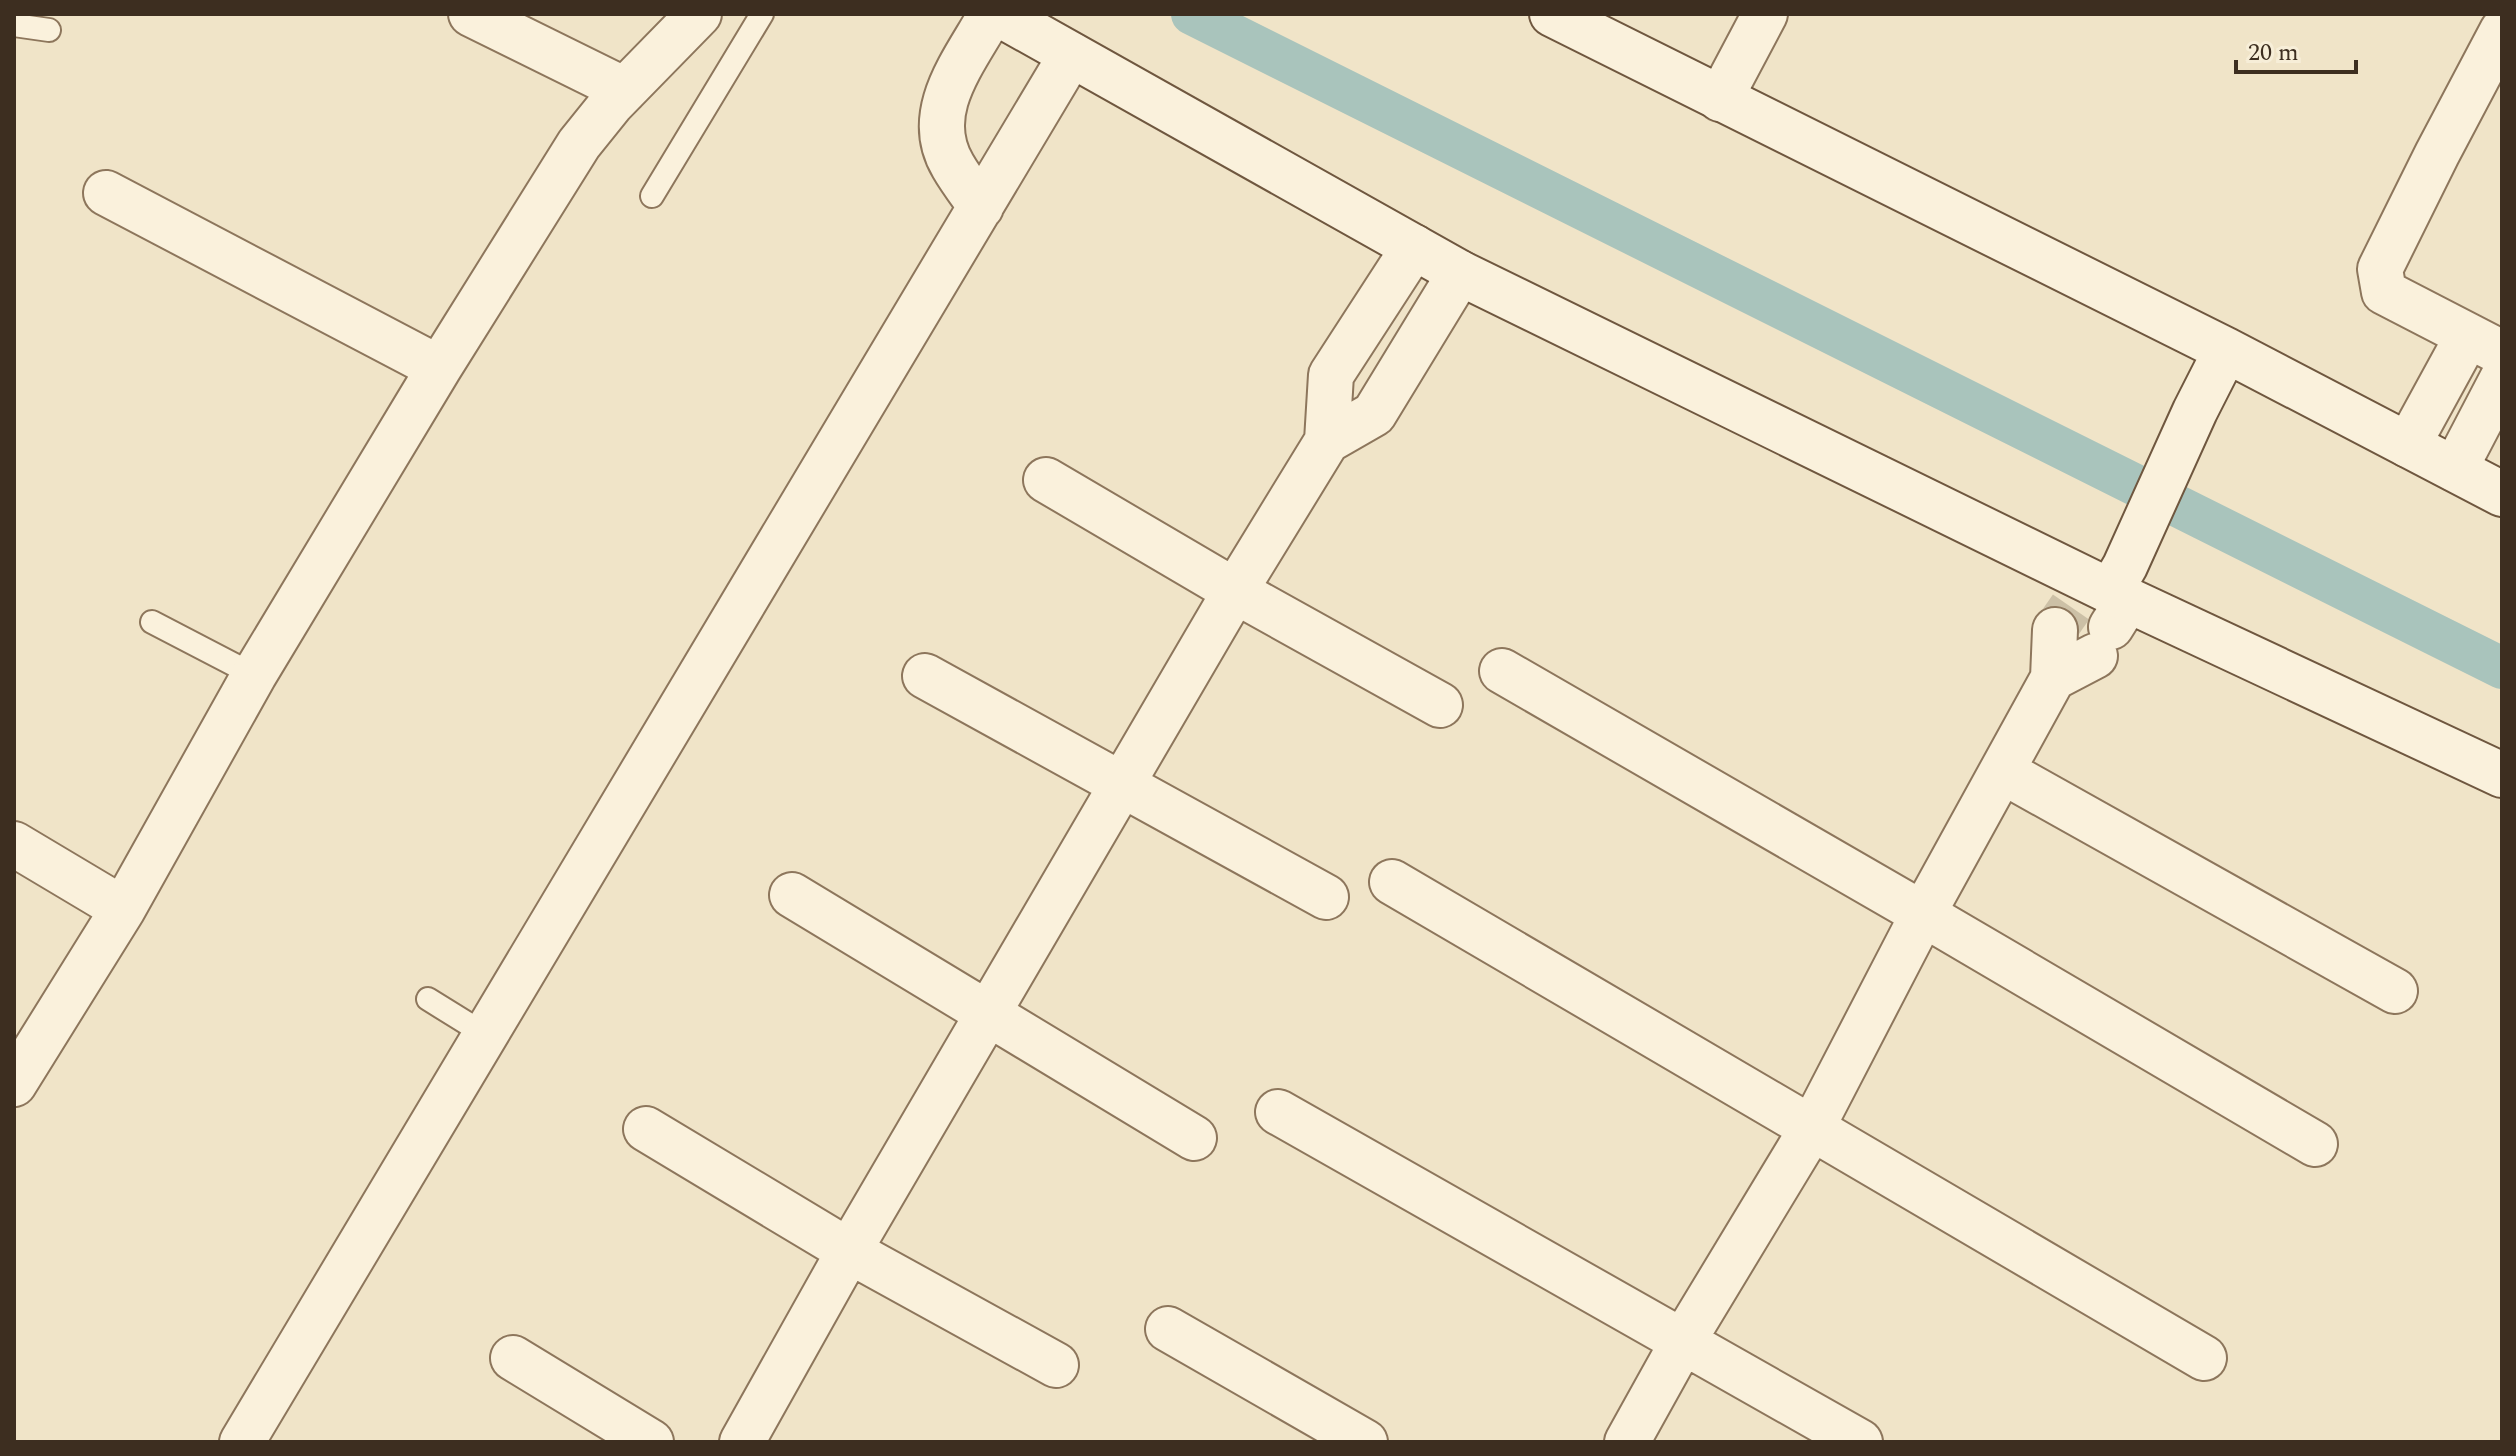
<svg xmlns="http://www.w3.org/2000/svg" width="2516" height="1456" viewBox="0 0 2516 1456" font-family="Spectral,serif">
	<style>
		.lines { fill: none; stroke-linecap: round; stroke-linejoin: round }
		.canal { stroke: #a9c4bc; stroke-width: 42 }
		.street-tunnel { stroke: #ccc0a6; stroke-width: 44; stroke-dasharray: 44 22; stroke-linecap: butt }
		.lane-casing { stroke: #8d765c; stroke-width: 26 }
		.street-casing { stroke: #8d765c; stroke-width: 48 }
		.secondary-casing { stroke: #6f573f; stroke-width: 48 }
		.lane { stroke: #faf1dc; stroke-width: 22 }
		.street { stroke: #faf1dc; stroke-width: 44 }
		.secondary { stroke: #faf1dc; stroke-width: 44 }
	</style>
	<rect width="100%" height="100%" fill="#f0e4c8"/>
	<g class="lines">
		<path class="canal" d="M1192,14L2502,668"/>
		<path class="street-tunnel" d="M2055,630L2071,607"/>
		<g class="lane-casing">
			<path id="lane" d="M14,25L49,30
				M652,196L762,14
				M152,622L254,675
				M428,999L486,1035"/>
		</g>
		<g class="street-casing">
			<path id="street" d="M471,14L625,90
				M2502,31L2437,154L2380,269L2384,292L2502,353
				M1720,99L1765,14
				M106,193L439,368
				M981,207C972,194 961,180 953,166C921,112 965,61 991,14
				M1327,441L1374,414L1460,273
				M2408,445L2467,337
				M2455,469L2502,379
				M1046,480L1235,591L1440,705
				M2111,627L2128,600
				M1502,671L1923,914L2315,1144
				M925,676L1326,897
				M2053,678L2095,656
				M2002,771L2395,991
				M14,844L123,909
				M1392,882L2204,1358
				M792,895L1194,1138
				M14,1084L123,909L254,675L439,368L579,144L612,103L699,14
				M1278,1112L1860,1442
				M646,1129L849,1251L1056,1365
				M1168,1329L1365,1442
				M513,1358L651,1442
				M242,1442L1071,55
				M742,1442L849,1251L1235,591L1327,441L1331,375L1414,247
				M1627,1442L1682,1343L1812,1128L1923,914L2053,678L2055,630"/>
		</g>
		<g class="secondary-casing">
			<path id="secondary" d="M999,14L1460,273L2128,600L2502,775
				M1552,14L2226,350L2502,494
				M2111,590L2125,566L2195,411L2226,350"/>
		</g>
		<use href="#lane" class="lane"/>
		<use href="#street" class="street"/>
		<use href="#secondary" class="secondary"/>
	</g>
	<rect width="2516" height="1456" fill="none" stroke="#3d2e20" stroke-width="32"/>
	<path d="M2236 60v12h120v-12" fill="none" stroke="#3d2e20" stroke-width="4"/>
	<text x="2248" y="60" font-size="24" fill="#3d2e20" stroke="#f7eed8" stroke-width="6" paint-order="stroke">20 m</text>
</svg>
